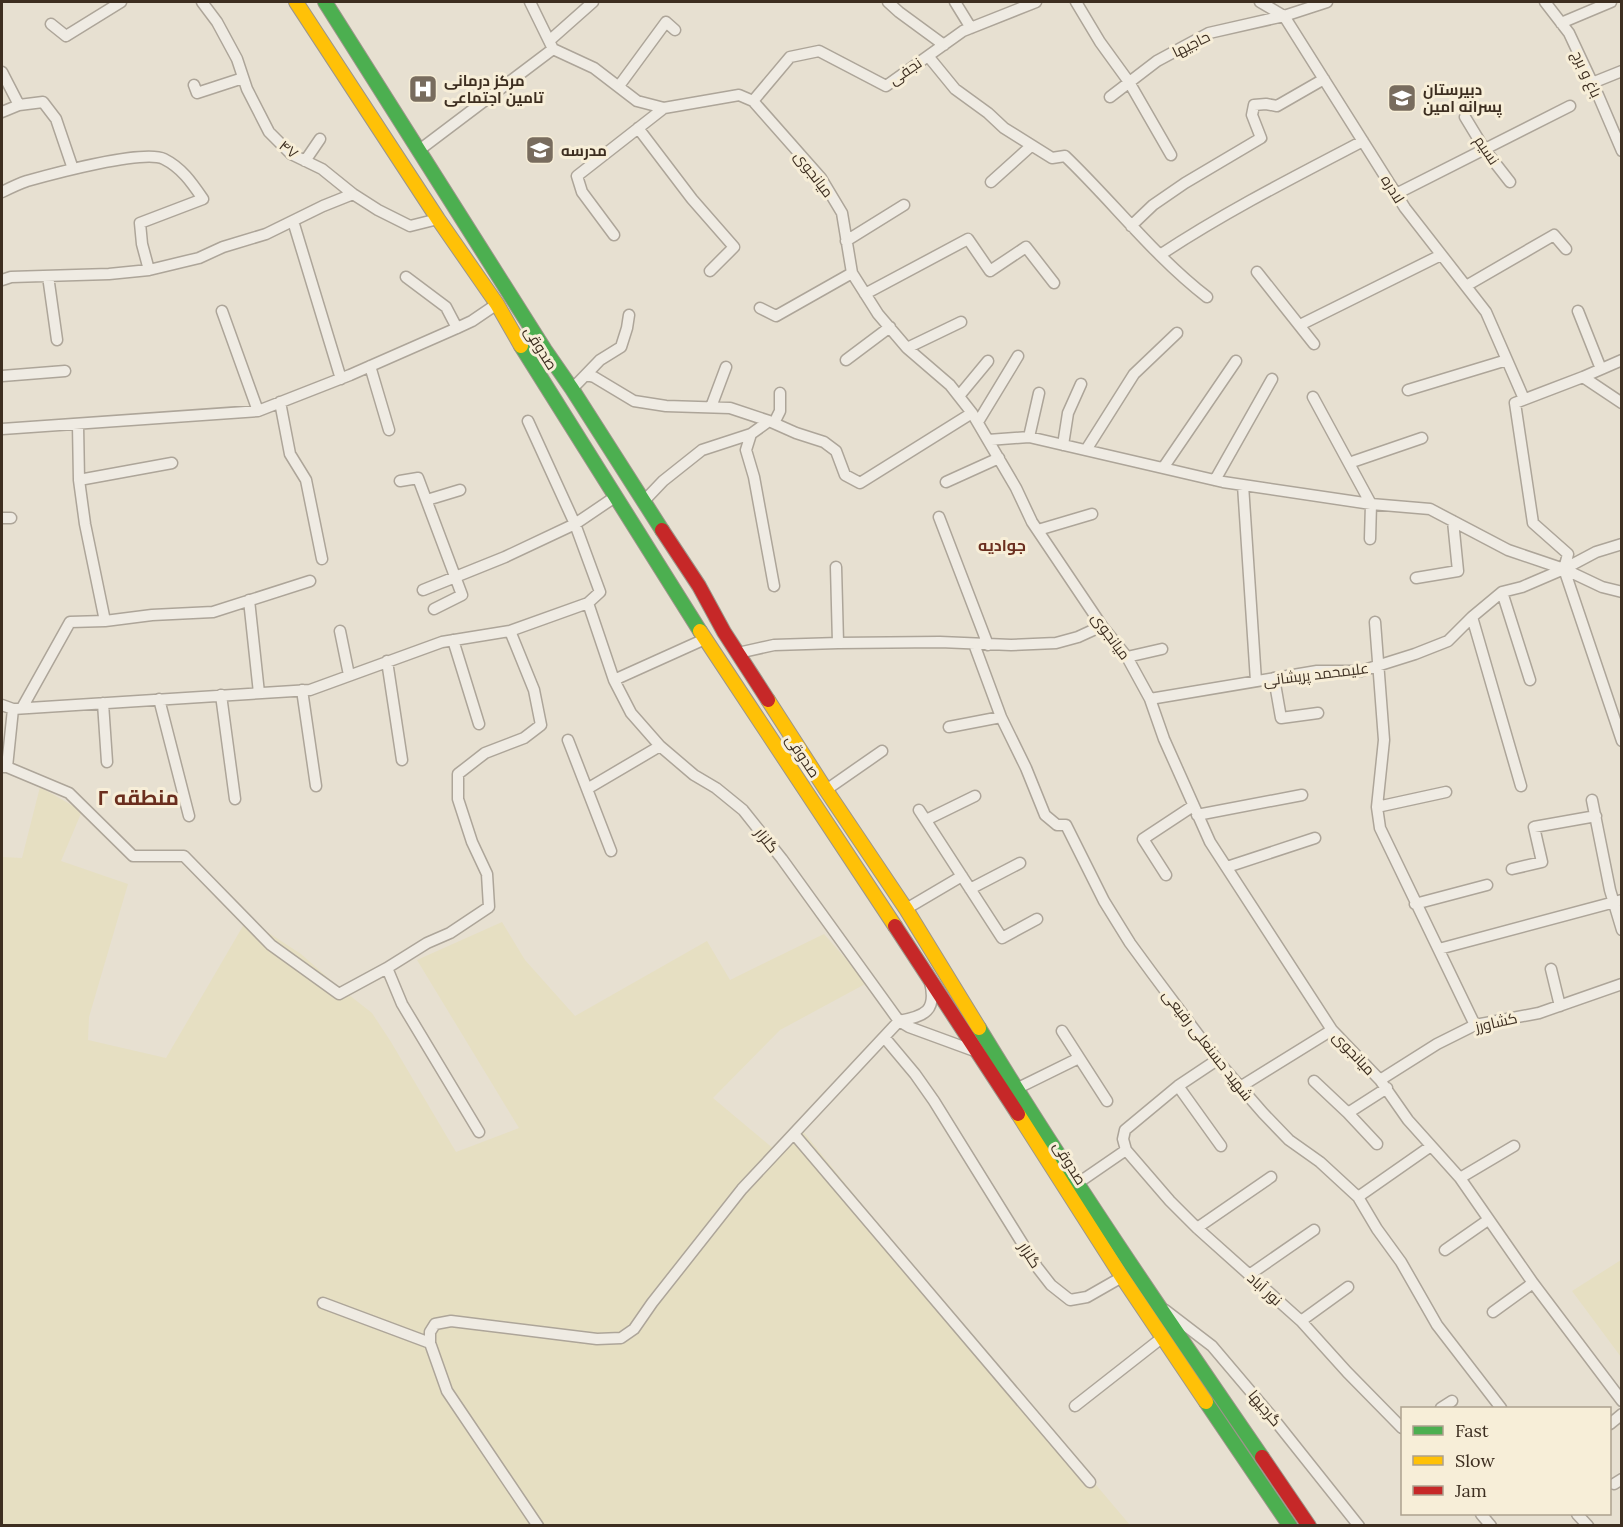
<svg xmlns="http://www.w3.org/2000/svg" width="1623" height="1527" viewBox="0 0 1623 1527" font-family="Lora,Cairo,serif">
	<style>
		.farmland { fill: #e6dfc2 }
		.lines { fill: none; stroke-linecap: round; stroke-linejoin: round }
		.street-casing { stroke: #ada599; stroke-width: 13 }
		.fast-casing { stroke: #9c958a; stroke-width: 16 }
		.slow-casing { stroke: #9c958a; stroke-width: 16 }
		.jam-casing { stroke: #9c958a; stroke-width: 16 }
		.street { stroke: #efebe3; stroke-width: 10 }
		.fast { stroke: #4caf50; stroke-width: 14 }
		.slow { stroke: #ffc107; stroke-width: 14 }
		.jam { stroke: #c62828; stroke-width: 14 }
		.labels { text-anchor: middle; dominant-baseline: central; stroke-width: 6; stroke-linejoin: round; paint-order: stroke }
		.street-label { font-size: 15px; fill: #3d2e20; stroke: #f7eed8 }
		.poi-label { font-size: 15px; font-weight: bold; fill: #3d2e20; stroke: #f7eed8; text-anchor: start }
		.neighbourhood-label { font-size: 16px; font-weight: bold; fill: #6b2e1e; stroke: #f7eed8 }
		.district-label { font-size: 21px; font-weight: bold; fill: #6b2e1e; stroke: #f7eed8 }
	</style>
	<rect width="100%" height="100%" fill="#e7e0d1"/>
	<path class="farmland" d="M40,787L82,811L61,861L128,884L89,1017L88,1040L166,1058L247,919L301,954L335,984L372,1013L391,1042L456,1152L519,1128L417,960L502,922L525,960L575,1016L707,941L730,980L824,934L867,983L780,1030L713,1098L775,1150L801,1129L946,1308L1130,1525H2V857L22,858Z
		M1621,1260V1357L1572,1291Z"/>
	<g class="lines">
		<g class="street-casing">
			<path id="street" d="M202,2L217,22L237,59L247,89L269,132L291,154L322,169L353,194L378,210L410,226L438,219
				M530,2L553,49L594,68L637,101L664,108L739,95L753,101L821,178L842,213L852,273L878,314L907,348L950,385L972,413L1016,488L1032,522L1102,626L1127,657L1150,699L1164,739L1210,842L1332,1030L1380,1080L1408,1120L1460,1178L1533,1283L1622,1401
				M888,2L899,12L944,45
				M955,2L971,28
				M1076,2L1100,42L1129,82L1171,155
				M1260,2L1284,16
				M1327,2L1284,16L1405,208L1486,312L1524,399
				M1545,2L1569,33L1598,95L1622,151
				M1561,23L1611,2
				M51,24L66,36L121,2
				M549,41L593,2
				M928,56L955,89L988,113L1004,128L1052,158L1065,156C1113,202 1154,256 1207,297
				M2,72L19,105
				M1592,83L1622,71
				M194,85L197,93L243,78
				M619,86L666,22L675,30
				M1110,97L1157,61L1209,33L1284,16
				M753,101L790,57L819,51L886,86L963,31L1036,2
				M2,112L19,105L43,102L56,119L73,169
				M1465,117L1485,150L1510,182
				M638,128L692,199L734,247L710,271
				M418,151L553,49
				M305,161L320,139
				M991,182L1031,146
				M2,192C10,188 18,184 27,181C52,174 144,149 164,159C182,168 192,183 203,199L140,223L142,244L149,270
				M1396,194L1570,106
				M293,221L341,379
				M1131,226L1153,205L1185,183L1261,138L1252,115L1254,105L1266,104L1277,106L1324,79
				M614,235L582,192L577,176L664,108
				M846,241L904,205
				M1160,255C1225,212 1294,177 1363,141
				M1257,272L1314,344
				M48,276L57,340
				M406,277L446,307L457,328
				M2,280L11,277L109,274L149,270L199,258L223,247L266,234L323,206L353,194
				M1466,286L1554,235L1566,249
				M865,294L968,239L990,271L1026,247L1054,283
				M760,308L776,316L852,273
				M222,311L258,411
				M1578,311L1601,369
				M1300,325L1441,255
				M907,348L961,322
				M846,360L890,327
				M370,366L389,430
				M586,375L594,377L634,401L666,406L730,408L769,421L796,433L824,442L836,451L845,475L860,483L972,413
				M2,376L65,371
				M1583,377L1622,403
				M572,389L600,360L621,347L627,328L629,315
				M1408,390L1507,360
				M959,396L988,361
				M1313,397L1371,504L1370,539
				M280,402L290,454L306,480L322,559
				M711,407L726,367
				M528,421L575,524L600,592L588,603
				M769,421L751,434L746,450L754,477L774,586
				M978,422L1018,356
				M774,423L780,411V393
				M78,425L79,480L85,524L105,621
				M2,429L258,411L350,375L457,328L472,321L497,304
				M1029,437L1039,393
				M988,440L1029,437L1223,482L1371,504L1430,509L1508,550L1564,569L1602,587L1622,592
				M1063,445L1068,413L1081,384
				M1086,450L1134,374L1177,333
				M1349,463L1422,438
				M1163,468L1236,361
				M79,480L172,463
				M1215,480L1272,379
				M400,481L418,478L462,595L434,609
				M946,482L999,458
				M1243,485L1256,681
				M427,500L460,490
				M643,502L663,481L702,450L751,434
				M939,517L988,645
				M2,518H11
				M1038,530L1092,514
				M836,567L838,643
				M1564,569L1568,554L1533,523L1515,403L1583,377L1622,360
				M1564,569L1622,741
				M1416,578L1458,571L1453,521
				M423,590L505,557L575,524L615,497
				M1502,592L1530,680
				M249,600L259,693
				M1472,617L1521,786
				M1375,622L1384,740L1377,807L1380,828L1475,1025
				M340,631L349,675
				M453,640L479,724
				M974,644L1001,717L1026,768L1045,815L1057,825H1066L1104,901L1130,943L1152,973L1217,1060L1263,1113L1289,1140L1320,1162L1358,1197L1377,1229L1401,1262L1437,1325L1501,1408
				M738,653L774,645L838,643L940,642L1011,645L1056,643L1078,637L1102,626
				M1127,657L1162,649
				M387,661L402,760
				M1274,678L1281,718L1318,713
				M614,680L631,713L660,746L694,775L716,788L743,810L782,859L899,1021L909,1027L980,1053
				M302,690L316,786
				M221,695L235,799
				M159,699L189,816
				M1150,699L1317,671H1361L1415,654L1448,641L1472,617L1502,592L1522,587L1564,569L1596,552L1622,544
				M103,703L107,762
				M2,705L13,709L310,690L442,642L510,631L588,603L614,680L705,639
				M22,708L70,622L105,621L152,615L213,612L310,581
				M949,727L1001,717
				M568,740L611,851
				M2,767H7L13,709
				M7,767L69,793L133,856H184L271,945L339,994L387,968
				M587,789L660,746
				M826,790L882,751
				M1592,800L1610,890L1622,930
				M1377,807L1446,792
				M919,810L1002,938L1037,919
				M1197,815L1302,795
				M926,820L975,796
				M1227,867L1315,838
				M1512,869L1542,862L1534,827L1596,816
				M1166,875L1143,839L1193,806
				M970,889L1020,863
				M1415,904L1487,885
				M906,909L962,876
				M1439,949L1622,900
				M1551,969L1560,1006
				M1062,1031L1107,1101
				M884,1037L915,1074L934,1101L1037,1267L1051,1285L1070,1300L1087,1297L1122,1277
				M1380,1080L1437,1044L1475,1025L1539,1013L1622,984
				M1314,1081L1348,1113L1377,1144
				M1178,1086L1221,1146
				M1240,1087L1332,1030
				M1016,1089L1079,1058
				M1348,1113L1387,1088
				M479,1132L402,1004L387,968L427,943L450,933L489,907L487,874L472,842L458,799V774L485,753L524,738L541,725L534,690L510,631
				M794,1134L1090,1482
				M1126,1150L1170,1201L1197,1228L1301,1321L1347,1372L1402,1428
				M1460,1178L1514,1146
				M1078,1183L1126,1150L1123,1139L1125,1130L1178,1086L1217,1060
				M1358,1197L1431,1146
				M1197,1228L1271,1177
				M1445,1250L1488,1220
				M1249,1275L1314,1230
				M323,1303L430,1343
				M1165,1310L1212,1346L1273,1418L1359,1526
				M1493,1312L1533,1283
				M1301,1321L1348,1287
				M1075,1406L1163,1337
				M1441,1408L1452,1401
				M1610,1424L1622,1414
				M1614,1484L1622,1479
				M1481,1514L1491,1526
				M1577,1514L1588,1526
				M538,1526L447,1391L430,1343V1332L435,1324L451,1321L597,1339L621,1338L634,1329L652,1303L742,1189L899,1021C925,1016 937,1011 930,982"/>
		</g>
		<g class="fast-casing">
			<path id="fast" d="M325,2L545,350L572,389L662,530
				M521,346L700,631
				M979,1028C1068,1174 1165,1316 1262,1457
				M1206,1402L1290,1526"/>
		</g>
		<g class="slow-casing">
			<path id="slow" d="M296,2L438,219L497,304L521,346
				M700,631L895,926
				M768,700L826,790L906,909L979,1028
				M1018,1114L1122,1277L1206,1402"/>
		</g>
		<g class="jam-casing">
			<path id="jam" d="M662,530L699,586L724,632L768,700
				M895,926L1018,1114
				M1262,1457L1309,1526"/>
		</g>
		<use href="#street" class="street"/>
		<use href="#fast" class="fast"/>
		<use href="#slow" class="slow"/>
		<use href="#jam" class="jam"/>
	</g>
	<defs>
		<g id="hospital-square" transform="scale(1.5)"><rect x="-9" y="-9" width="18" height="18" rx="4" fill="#786c5e" stroke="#f7eed8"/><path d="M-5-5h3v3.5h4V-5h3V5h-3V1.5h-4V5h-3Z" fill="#fff"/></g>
		<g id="school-square" transform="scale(1.5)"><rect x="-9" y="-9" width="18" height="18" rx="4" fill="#786c5e" stroke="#f7eed8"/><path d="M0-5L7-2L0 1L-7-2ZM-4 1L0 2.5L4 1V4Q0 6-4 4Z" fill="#fff"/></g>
	</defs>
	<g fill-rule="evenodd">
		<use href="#hospital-square" x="423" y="89"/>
		<use href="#school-square" x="1402" y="98"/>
		<use href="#school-square" x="540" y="150"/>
	</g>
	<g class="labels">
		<g class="street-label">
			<text transform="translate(1191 44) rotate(-26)">حاجیها</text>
			<text transform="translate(905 71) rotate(-34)">نجفی</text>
			<text transform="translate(1587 74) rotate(65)">باغ و برج</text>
			<text transform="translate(289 149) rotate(38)">۴۷</text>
			<text transform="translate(1487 150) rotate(56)">نسیم</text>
			<text transform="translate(814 174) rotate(53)">میانجوی</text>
			<text transform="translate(1393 189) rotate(58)">لادره</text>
			<text transform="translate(541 348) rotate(58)">صدوقی</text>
			<text transform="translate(1111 636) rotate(54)">میانجوی</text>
			<text transform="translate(1316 674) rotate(-7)">علیمحمد پریشانی</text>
			<text transform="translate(803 756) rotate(56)">صدوقی</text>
			<text transform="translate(767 840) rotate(52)">گلزار</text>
			<text transform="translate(1496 1022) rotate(-13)">کشاورز</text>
			<text transform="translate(1208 1045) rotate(52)">شهید حسنعلی رفیعی</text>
			<text transform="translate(1354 1053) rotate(47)">میانجوی</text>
			<text transform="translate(1070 1163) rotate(58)">صدوقی</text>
			<text transform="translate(1030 1255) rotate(57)">گلزار</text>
			<text transform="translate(1265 1289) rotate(42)">نور آباد</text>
			<text transform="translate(1265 1408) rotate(50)">گرجیها</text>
		</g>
		<g class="poi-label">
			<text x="444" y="80">مرکز درمانی<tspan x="444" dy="17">تامین اجتماعی</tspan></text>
			<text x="1423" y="89">دبیرستان<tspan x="1423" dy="17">پسرانه امین</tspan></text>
			<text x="561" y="150">مدرسه</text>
		</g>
		<g class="neighbourhood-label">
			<text x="1002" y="545">جوادیه</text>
		</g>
		<g class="district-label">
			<text x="138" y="797">منطقه ۲</text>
		</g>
	</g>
	<rect width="1623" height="1527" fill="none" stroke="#3d2e20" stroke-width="6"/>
	<rect x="1401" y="1407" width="210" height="108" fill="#f7eed8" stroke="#ada18e" stroke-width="1.5"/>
	<rect x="1413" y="1426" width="30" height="9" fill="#4caf50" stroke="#ada18e" stroke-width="1.5"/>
	<text x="1455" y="1437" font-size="18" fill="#3d2e20">Fast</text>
	<rect x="1413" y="1456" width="30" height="9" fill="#ffc107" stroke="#ada18e" stroke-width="1.5"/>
	<text x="1455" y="1467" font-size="18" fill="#3d2e20">Slow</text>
	<rect x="1413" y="1486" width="30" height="9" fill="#c62828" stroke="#ada18e" stroke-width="1.5"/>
	<text x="1455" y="1497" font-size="18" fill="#3d2e20">Jam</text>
</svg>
